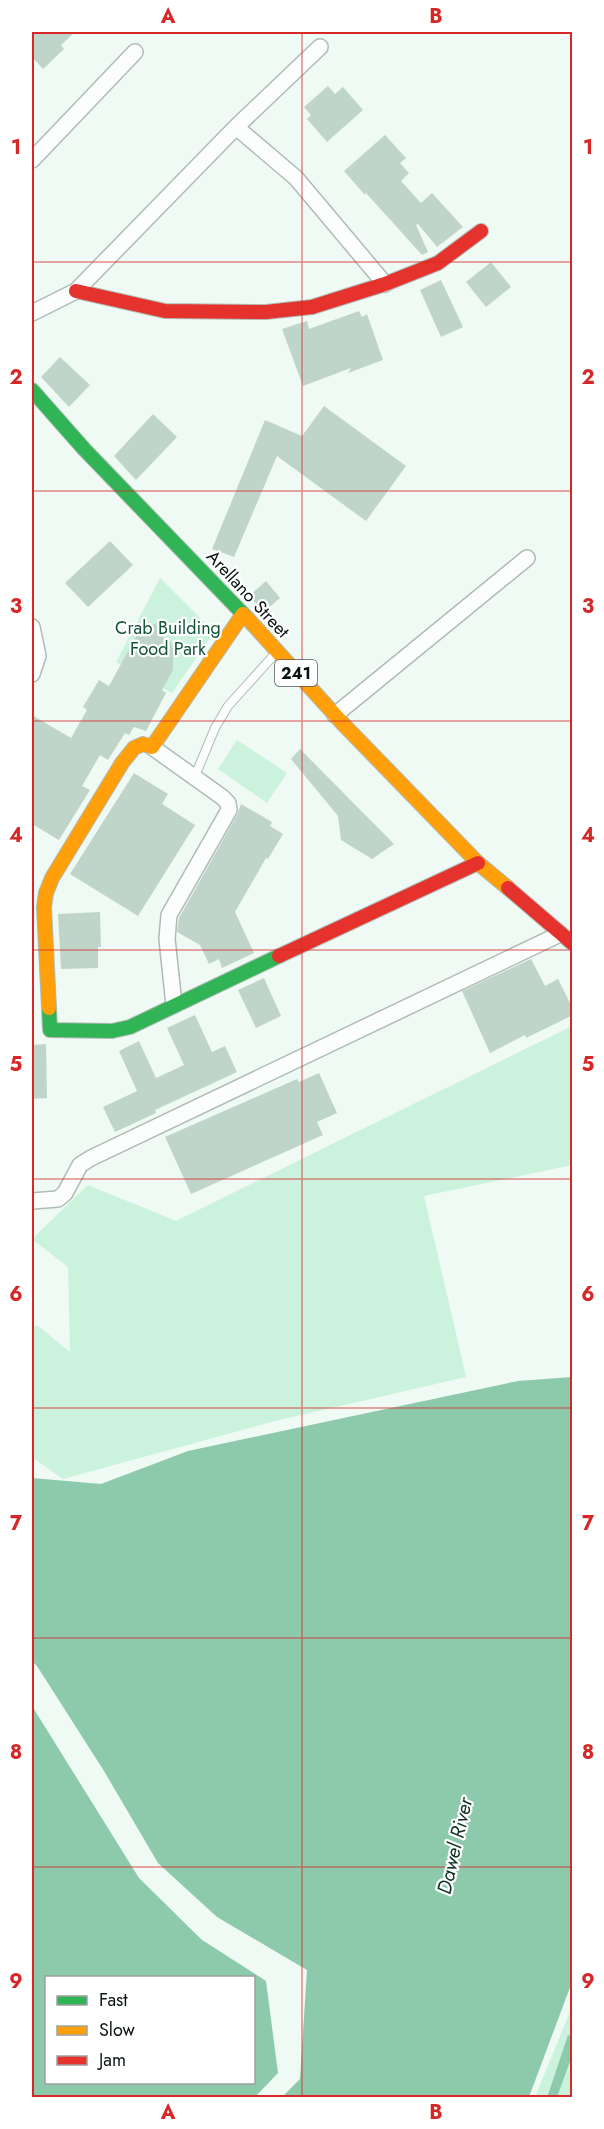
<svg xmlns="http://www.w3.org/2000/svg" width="604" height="2129" viewBox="0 0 604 2129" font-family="Jost,sans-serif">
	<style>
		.green { fill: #caf2dc }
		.water { fill: #8dc9ab; fill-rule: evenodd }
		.building { fill: #c0d5ca }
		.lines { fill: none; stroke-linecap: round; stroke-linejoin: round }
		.lane-casing { stroke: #b0bbb5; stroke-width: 10 }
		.street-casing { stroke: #b0bbb5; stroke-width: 18 }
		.fast-casing { stroke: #b0bbb5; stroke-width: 16 }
		.slow-casing { stroke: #b0bbb5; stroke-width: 16 }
		.jam-casing { stroke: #b0bbb5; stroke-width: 16 }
		.lane { stroke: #fcfefd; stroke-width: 8 }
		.street { stroke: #fcfefd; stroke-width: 15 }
		.fast { stroke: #30b455; stroke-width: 14 }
		.slow { stroke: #ff9f0a; stroke-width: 14 }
		.jam { stroke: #e5322d; stroke-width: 14 }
		.grid { fill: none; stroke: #d62828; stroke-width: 1.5; stroke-opacity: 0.55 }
		.labels { text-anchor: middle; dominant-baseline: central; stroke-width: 4.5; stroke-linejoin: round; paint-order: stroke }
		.shield { fill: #fff; stroke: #545a57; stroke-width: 1.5 }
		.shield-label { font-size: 16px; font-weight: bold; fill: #0a140f }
		.street-label { font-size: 18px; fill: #0a140f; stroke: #fff }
		.park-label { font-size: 18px; fill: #125237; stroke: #fff }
		.water-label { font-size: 20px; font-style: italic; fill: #0e3322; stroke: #fff }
		.neatline { fill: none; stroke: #d62828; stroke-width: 2 }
		.grid-label { font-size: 20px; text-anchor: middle; font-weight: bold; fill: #d62828 }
	</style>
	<rect width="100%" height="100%" fill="#eefaf3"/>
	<path class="green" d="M160,578L214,632L172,693L116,662Z
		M237,740L287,773L267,803L218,769Z
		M572,1026V1165L424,1196L466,1377L275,1421L63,1479L32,1457V1326H38L70,1352L68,1267L32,1239L88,1185L176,1221Z
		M572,2007V2097H535Z"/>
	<path class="water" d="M572,1377V1982L529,2097H282L300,2079L307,1970L217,1917L158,1863L104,1771L37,1666L32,1661V1478L101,1484L188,1451L518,1381Z
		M32,1706L139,1878L202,1940L266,1981L278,2073L255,2097H32ZM46,1978H254V2082H46Z
		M568,2035L572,2037V2056L557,2097L548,2095Z"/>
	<path class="building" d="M32,32H75L61,45L64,49L43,69L32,57Z
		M328,86L335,94L343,87L363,110L327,142L307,119L311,115L304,107Z
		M385,135L406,158L400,163L409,173L401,181L421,203L432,193L463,227L437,247L418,224L416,225L428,252L422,255L366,193L365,195L344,171Z
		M491,262L511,287L486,307L466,282Z
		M441,280L463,327L441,337L420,290Z
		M359,311L362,317L367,314L383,360L348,373L351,368L303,386L282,329L307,321L309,329Z
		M60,357L90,385L69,407L41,377Z
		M324,406L406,466L366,521L277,456L234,557L212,549L265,420L302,436Z
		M153,414L177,437L136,480L114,456Z
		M110,541L133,565L88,607L65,583Z
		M266,581L280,598L264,612L249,596Z
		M154,624L159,626L162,637L170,640L173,649V670L162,690L166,693L146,731L134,727L129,735L125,733L108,760L100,755L82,786L90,790L59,840L32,824V715L71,738L87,710L83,707L99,680L109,686L138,633L147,626Z
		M300,749L394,844L372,859L341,840L338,816L291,759Z
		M134,773L168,794L162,804L195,825L138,916L70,874Z
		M241,804L272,822L270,826L283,834L268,859L266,858L235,912L254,953L222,968L219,959L209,964L200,945L177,932L179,918L237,815Z
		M100,912L101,947H98V968L61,969L58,914Z
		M531,959L545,986L558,979L573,1009V1015L526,1038L525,1035L490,1053L462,991Z
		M264,978L281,1016L256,1028L238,990Z
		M195,1015L212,1052L225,1046L237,1072L155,1110L156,1113L115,1132L103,1107L137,1091L119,1051L139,1041L156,1078L184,1065L167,1028Z
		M46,1044L47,1098L32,1099V1045Z
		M319,1073L337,1113L317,1122L323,1135L191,1194L165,1137L297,1079L299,1082Z"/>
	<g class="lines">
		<g class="lane-casing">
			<path id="lane" d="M195,776L215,728L228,706L274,655"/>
		</g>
		<g class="street-casing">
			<path id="street" d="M236,127L296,178L385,284
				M32,160L135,52
				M32,313L76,291L236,127L320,47
				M32,627L38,656L32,674
				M335,715L527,558
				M152,747L222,797L228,803L229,810L169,915L167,939L174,1005
				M32,1201L58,1199L65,1193L80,1165L91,1158L560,934"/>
		</g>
		<g class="fast-casing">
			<path id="fast" d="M32,390L84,449L247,618
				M49,1008L50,1030L112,1031L130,1027L279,956"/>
		</g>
		<g class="slow-casing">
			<path id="slow" d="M247,618L345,726L478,863L508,888
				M49,1008L44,907L46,893L52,878L122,763L134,748L143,744L152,747L243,614"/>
		</g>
		<g class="jam-casing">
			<path id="jam" d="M76,291L165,311L266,312L312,307L385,284L438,263L481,231
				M508,888L572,943
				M279,956L478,863"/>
		</g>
		<use href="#lane" class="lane"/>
		<use href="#street" class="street"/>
		<use href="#fast" class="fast"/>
		<use href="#slow" class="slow"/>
		<use href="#jam" class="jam"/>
	</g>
	<path class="grid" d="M302,32V2098M32,262H572M32,491H572M32,721H572M32,950H572M32,1179H572M32,1408H572M32,1638H572M32,1867H572"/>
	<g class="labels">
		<rect class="shield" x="275" y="660" width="42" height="26" rx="4.5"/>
		<g class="shield-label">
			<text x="296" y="673">241</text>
		</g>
		<g class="street-label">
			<text transform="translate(248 594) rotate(47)">Arellano Street</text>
		</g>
		<g class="park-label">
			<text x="168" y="628">Crab Building<tspan x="168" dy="21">Food Park</tspan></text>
		</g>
		<g class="water-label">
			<text transform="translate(455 1846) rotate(-77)">Dawel River</text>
		</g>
	</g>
	<rect width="604" height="2129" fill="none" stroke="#ffffff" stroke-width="66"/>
	<rect x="45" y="1976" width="210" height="108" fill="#ffffff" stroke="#9da19f" stroke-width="1.5"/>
	<rect x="57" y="1996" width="30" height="9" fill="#30b455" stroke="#9da19f" stroke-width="1.5"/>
	<text x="99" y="2006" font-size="18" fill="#0a140f">Fast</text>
	<rect x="57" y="2026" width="30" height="9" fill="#ff9f0a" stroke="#9da19f" stroke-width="1.5"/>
	<text x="99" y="2036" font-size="18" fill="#0a140f">Slow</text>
	<rect x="57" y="2056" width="30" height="9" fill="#e5322d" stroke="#9da19f" stroke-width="1.5"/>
	<text x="99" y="2066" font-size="18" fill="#0a140f">Jam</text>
	<rect x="33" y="33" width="538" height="2063" class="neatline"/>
	<g class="grid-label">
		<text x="168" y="23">A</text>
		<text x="436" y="23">B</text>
		<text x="16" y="154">1</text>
		<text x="588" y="154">1</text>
		<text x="16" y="384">2</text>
		<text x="588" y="384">2</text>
		<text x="16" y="613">3</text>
		<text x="588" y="613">3</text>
		<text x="16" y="842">4</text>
		<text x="588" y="842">4</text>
		<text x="16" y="1071">5</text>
		<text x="588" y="1071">5</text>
		<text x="16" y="1301">6</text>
		<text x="588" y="1301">6</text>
		<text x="16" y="1530">7</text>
		<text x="588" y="1530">7</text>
		<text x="16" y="1759">8</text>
		<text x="588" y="1759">8</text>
		<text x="16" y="1988">9</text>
		<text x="588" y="1988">9</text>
		<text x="168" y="2119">A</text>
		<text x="436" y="2119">B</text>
	</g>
</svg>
